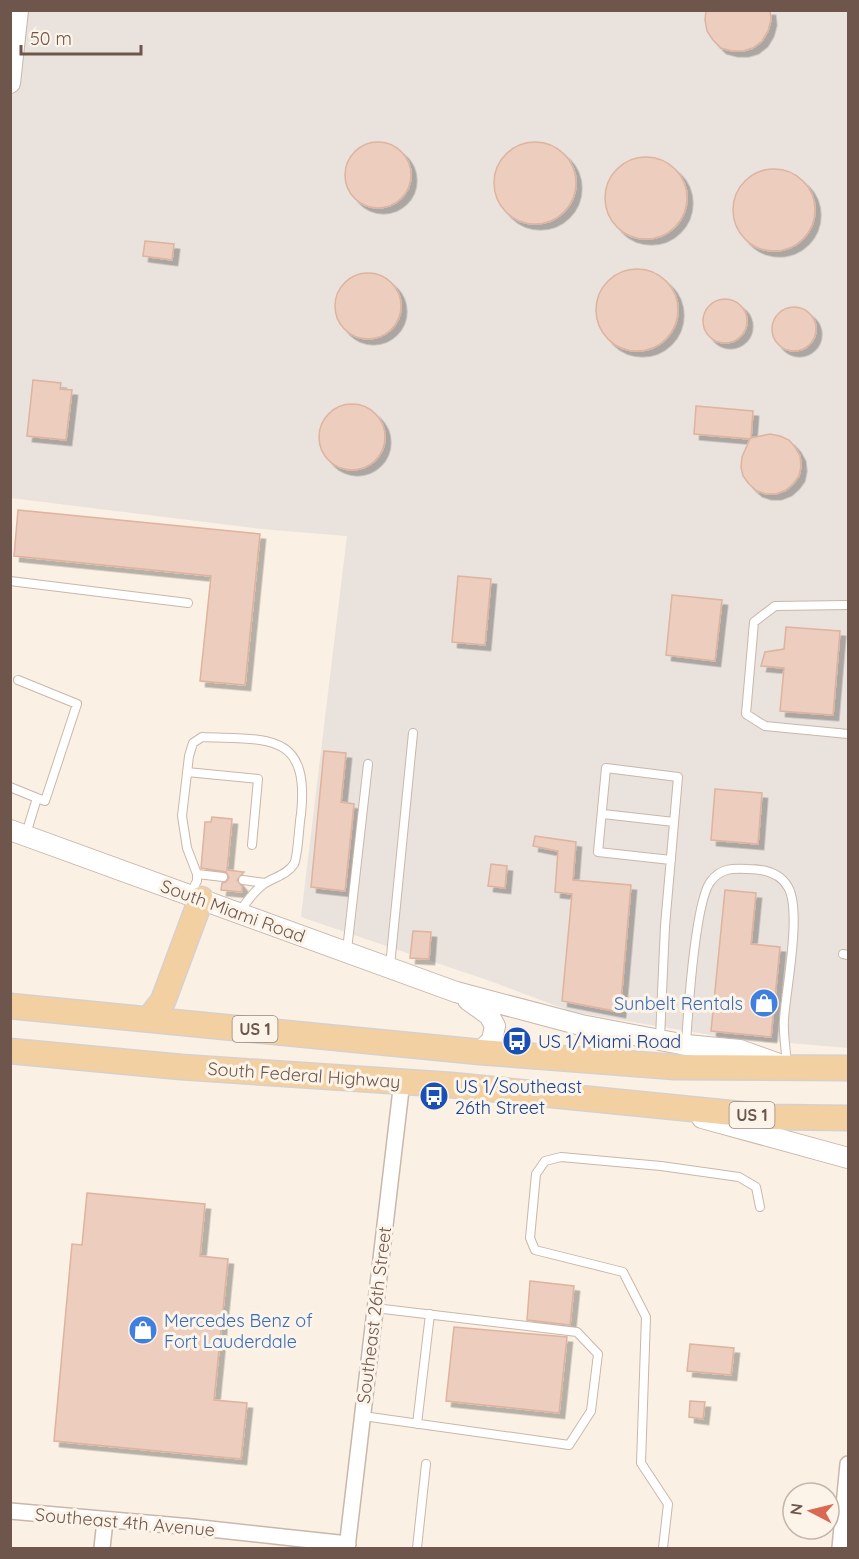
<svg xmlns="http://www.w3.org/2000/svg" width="859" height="1559" viewBox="0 0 859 1559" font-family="Quicksand,sans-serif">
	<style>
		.industrial { fill: #e9e2dd }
		.building { fill: #edcdbd; stroke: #deb39f; stroke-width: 1.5; filter: url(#shadow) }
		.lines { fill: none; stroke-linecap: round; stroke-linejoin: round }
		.service-casing { stroke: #c9b7ab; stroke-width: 10 }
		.minor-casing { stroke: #c9b7ab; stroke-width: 18 }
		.tertiary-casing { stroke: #c9b7ab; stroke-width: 22 }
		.primary-casing { stroke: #d7d0cd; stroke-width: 27 }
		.service { stroke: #fff; stroke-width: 8 }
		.minor { stroke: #fff; stroke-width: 15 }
		.tertiary { stroke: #fff; stroke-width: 20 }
		.primary { stroke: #f3d0a1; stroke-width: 24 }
		.labels { text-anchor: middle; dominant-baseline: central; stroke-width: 6; stroke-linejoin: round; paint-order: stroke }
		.shield { fill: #fdf4e9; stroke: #9a857b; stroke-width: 1.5 }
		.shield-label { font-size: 16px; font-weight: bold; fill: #6f564c }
		.street-label { font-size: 18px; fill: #6f564c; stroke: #fdf4e9 }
		.shop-label { font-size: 18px; fill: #366cbe; stroke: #fdf4e9; text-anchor: end }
		.transit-label { font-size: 18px; fill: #164399; stroke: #fdf4e9; text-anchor: start }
	</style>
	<defs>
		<filter id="shadow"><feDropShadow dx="5.5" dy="5.5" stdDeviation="0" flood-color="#0004"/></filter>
	</defs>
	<rect width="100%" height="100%" fill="#faf0e3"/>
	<path class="industrial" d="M11,11H848V1048L723,1037L573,1012L493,982L301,917L347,536L262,529L11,498Z"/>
	<path class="building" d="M706,10H770L771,20L768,31L762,41L753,48L743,51H732L721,48L713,40L707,31L705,20Z
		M494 183a41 41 0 1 1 82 0a41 41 0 1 1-82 0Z
		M345 175a33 33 0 1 1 66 0a33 33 0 1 1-66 0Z
		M605 198a41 41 0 1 1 82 0a41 41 0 1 1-82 0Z
		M733 210a41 41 0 1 1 82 0a41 41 0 1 1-82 0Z
		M145,241L174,244L172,260L143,256Z
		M596 310a41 41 0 1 1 82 0a41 41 0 1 1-82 0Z
		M335 306a33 33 0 1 1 66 0a33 33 0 1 1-66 0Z
		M703 321a22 22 0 1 1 44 0a22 22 0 1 1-44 0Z
		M772 329a22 22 0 1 1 44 0a22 22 0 1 1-44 0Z
		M33,380L61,383L60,389L72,390L66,440L27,436Z
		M319 437a33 33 0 1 1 66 0a33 33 0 1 1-66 0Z
		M696,406L753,411L751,438L770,434L780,436L789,440L795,447L800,456L801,466L799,476L793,484L786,490L776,494H766L757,491L749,484L743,476L741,467L742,457L750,439L694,434Z
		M18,510L260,534L245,685L200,681L211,576L14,556Z
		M458,576L491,579L485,645L452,642Z
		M672,595L722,600L715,661L666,655Z
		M786,627L840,631L833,715L780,711L784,668L761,666L765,652L784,649Z
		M324,751L346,753L341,802L354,804L345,891L311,887Z
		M715,789L762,793L758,844L711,840Z
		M212,817L232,819L227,870L244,872L237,880L242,886V892L221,890L222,883L226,882L229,878L226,872L201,868L205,822H211Z
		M535,836L576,842L573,880L631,885L620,1012L562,1001L572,894L555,892L558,851L533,846Z
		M491,864L507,866L505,888L488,886Z
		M725,890L756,893L751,944L780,947L771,1037L711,1031Z
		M413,931L431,932L429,959L410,958Z
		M87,1193L205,1204L200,1256L228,1259L214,1400L247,1403L241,1459L54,1441L72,1244L82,1245Z
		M530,1281L574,1286L570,1325L527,1320Z
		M454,1327L567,1337L559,1413L446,1401Z
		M690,1344L734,1348L731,1375L687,1371Z
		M690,1401L705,1402L703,1419L689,1417Z"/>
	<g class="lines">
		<g class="service-casing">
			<path id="service" d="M10,581L188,603
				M848,605L775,606L754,622L746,714L765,726L848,734
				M18,680L77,704L45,801L37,798L26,834
				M187,772L258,779L252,845
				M10,787L37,798
				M603,814L674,822
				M197,874L223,877
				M243,880L265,883
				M190,894L197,881V874L187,848L182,816L189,756L193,743L202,737C265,740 310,730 301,814C299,824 298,857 294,864C287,875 274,877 264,884C254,891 247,901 240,911
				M347,950L368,764
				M843,954L848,955
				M390,966L413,733
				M660,1038L665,926L678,777L606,768L598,852L671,860
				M686,1043C688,1013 695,900 711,881C721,868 733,868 748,869C763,869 780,873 788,887C802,911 786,989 784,1019C783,1034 786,1050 787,1065
				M363,1416L569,1445L591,1411L598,1354L577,1332L375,1308
				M417,1424L430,1314
				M417,1548L426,1464
				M663,1548L668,1504L641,1463L646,1317L623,1272L535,1250L530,1238L536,1174L545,1161L561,1157L661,1166L739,1177L756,1187L760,1207"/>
		</g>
		<g class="minor-casing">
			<path id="minor" d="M10,1511L192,1527L348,1544
				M102,1548L105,1521
				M347,1548L402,1081
				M840,1548L848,1464"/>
		</g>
		<g class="tertiary-casing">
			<path id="tertiary" d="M10,83L18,10
				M10,830L456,992L581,1025L686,1045L740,1050L779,1064
				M468,1000L489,1015L495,1026L492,1040L480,1052
				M702,1118L848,1158"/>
		</g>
		<g class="primary-casing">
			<path id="primary" d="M10,1006L480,1052L675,1067L848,1068
				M149,1019L163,1001L201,899
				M10,1051L181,1067L451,1085L771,1117L848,1118"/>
		</g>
		<use href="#service" class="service"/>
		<use href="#minor" class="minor"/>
		<use href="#tertiary" class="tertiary"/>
		<use href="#primary" class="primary"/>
	</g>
	<defs>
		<g id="shop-disc" transform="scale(1.5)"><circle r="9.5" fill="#3f7fe0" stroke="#fdf4e9"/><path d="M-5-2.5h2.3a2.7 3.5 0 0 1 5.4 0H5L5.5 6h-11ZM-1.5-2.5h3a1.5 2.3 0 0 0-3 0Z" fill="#fff"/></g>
		<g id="bus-disc" transform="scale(1.5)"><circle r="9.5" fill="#1a4fb4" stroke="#fdf4e9"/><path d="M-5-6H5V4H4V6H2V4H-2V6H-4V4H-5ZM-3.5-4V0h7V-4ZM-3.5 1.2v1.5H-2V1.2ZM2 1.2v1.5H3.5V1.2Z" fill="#fff"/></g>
	</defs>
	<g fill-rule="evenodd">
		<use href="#shop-disc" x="764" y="1003"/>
		<use href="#bus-disc" x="517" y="1041"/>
		<use href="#bus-disc" x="434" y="1096"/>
		<use href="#shop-disc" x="143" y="1330"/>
	</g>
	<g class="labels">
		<g class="shield">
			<rect x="232.5" y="1016" width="45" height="26" rx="4.5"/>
			<rect x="729.5" y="1102" width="45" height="26" rx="4.5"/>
		</g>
		<g class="shield-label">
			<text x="255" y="1029">US 1</text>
			<text x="752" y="1115">US 1</text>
		</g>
		<g class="street-label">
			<text transform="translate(233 911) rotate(20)">South Miami Road</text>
			<text transform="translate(304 1075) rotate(4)">South Federal Highway</text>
			<text transform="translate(374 1315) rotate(-83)">Southeast 26th Street</text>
			<text transform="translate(125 1522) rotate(5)">Southeast 4th Avenue</text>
		</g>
		<g class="shop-label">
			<text x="743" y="1003">Sunbelt Rentals</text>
			<text x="164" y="1320" text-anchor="start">Mercedes Benz of<tspan x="164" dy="21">Fort Lauderdale</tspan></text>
		</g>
		<g class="transit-label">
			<text x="538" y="1041">US 1/Miami Road</text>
			<text x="455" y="1086">US 1/Southeast<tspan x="455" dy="21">26th Street</tspan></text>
		</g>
	</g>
	<rect width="859" height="1559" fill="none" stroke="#6f564c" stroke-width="24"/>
	<g transform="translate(811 1511) rotate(277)"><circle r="28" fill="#fdf4e9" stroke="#c4b5aa" stroke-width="1.5"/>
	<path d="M0-4.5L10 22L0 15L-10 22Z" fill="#d96953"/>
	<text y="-9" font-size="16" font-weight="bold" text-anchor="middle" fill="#6f564c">N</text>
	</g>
	<path d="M21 45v9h120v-9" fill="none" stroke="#6f564c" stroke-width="3"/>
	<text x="30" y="45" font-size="18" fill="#6f564c" stroke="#fdf4e9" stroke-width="4.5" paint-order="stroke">50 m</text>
</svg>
